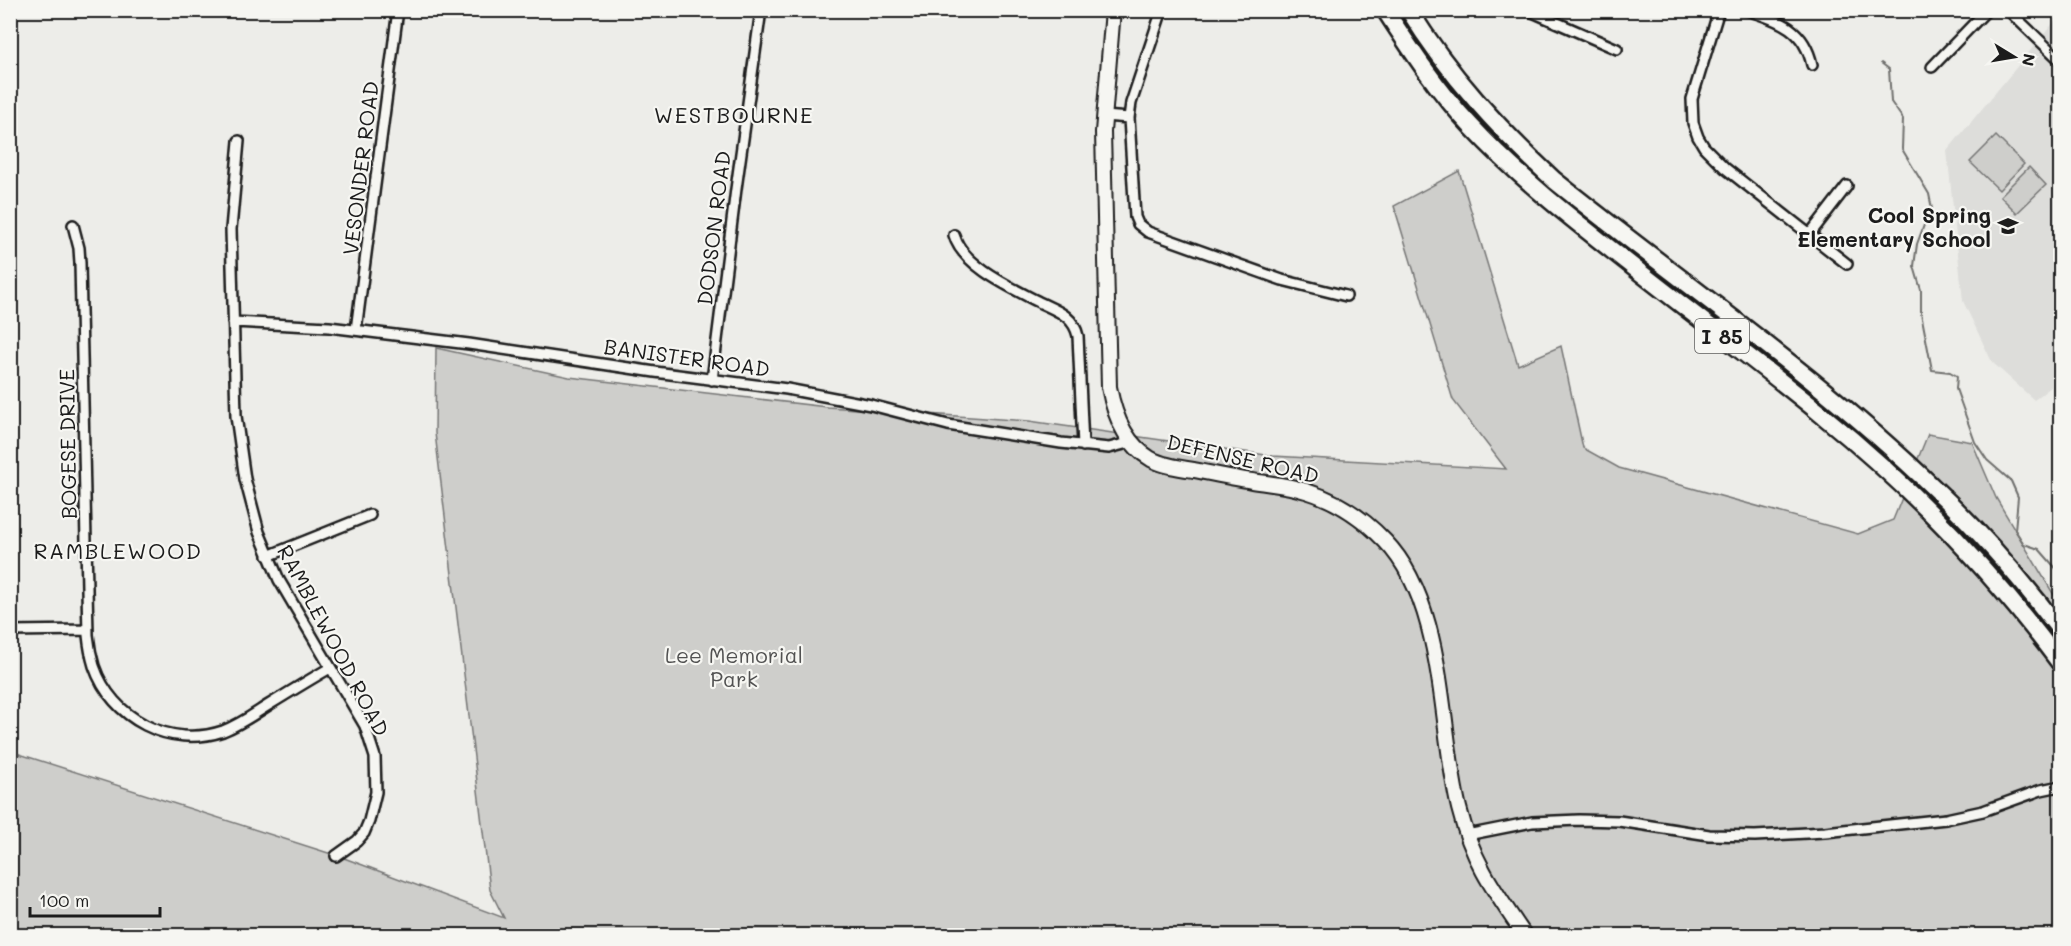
<svg xmlns="http://www.w3.org/2000/svg" width="2071" height="946" viewBox="0 0 2071 946" font-family="Mali,sans-serif">
	<style>
		.built { fill: #ddddda }
		.green { fill: #cececb; stroke: #757574; stroke-width: 1.5 }
		.lines { fill: none; stroke-linecap: round; stroke-linejoin: round }
		.stream { stroke: #6f6f6d; stroke-width: 2 }
		.street-casing { stroke: #1c1c1c; stroke-width: 14 }
		.secondary-casing { stroke: #1c1c1c; stroke-width: 18 }
		.highway-casing { stroke: #1c1c1c; stroke-width: 21 }
		.street { stroke: #f6f6f2; stroke-width: 9 }
		.secondary { stroke: #f6f6f2; stroke-width: 14 }
		.highway { stroke: #f6f6f2; stroke-width: 16 }
		.labels { text-anchor: middle; dominant-baseline: central; stroke-width: 4.5; stroke-linejoin: round; paint-order: stroke }
		.shield { fill: #f6f6f2; stroke: #5d5d5c; stroke-width: 1.5 }
		.shield-label { font-size: 20px; font-weight: bold; fill: #1c1c1c }
		.street-label { font-size: 21px; fill: #1c1c1c; stroke: #f6f6f2 }
		.poi-label { font-size: 21px; font-weight: bold; fill: #1c1c1c; stroke: #f6f6f2; text-anchor: end }
		.park-label { font-size: 21px; fill: #515151; stroke: #f6f6f2 }
		.neighbourhood-label { font-size: 22px; letter-spacing: 1.5px; fill: #1c1c1c; stroke: #f6f6f2 }
	</style>
	<rect width="100%" height="100%" fill="#edede9"/>
	<filter id="ink" filterUnits="userSpaceOnUse"><feTurbulence type="fractalNoise" baseFrequency=".0167" numOctaves="2"/><feDisplacementMap in="SourceGraphic" scale="12" xChannelSelector="R" yChannelSelector="G"/><feConvolveMatrix kernelMatrix="1 2 1 2 8 2 1 2 1" color-interpolation-filters="sRGB"/></filter>
	<g filter="url(#ink)">
		<path class="built" d="M2060,15V380L2034,400L1992,362L1963,301L1947,151Z"/>
		<path class="green" d="M1996,136L2024,164L1999,190L1970,162Z
			M2029,167L2046,185L2017,213L2000,196Z
			M1459,171L1518,365L1561,346L1583,448L1619,468L1858,534L1893,520L1928,434L1972,442L1996,498L2060,605V935H11L10,751L344,858L504,918L490,890L435,433L436,348L569,377L827,407L1029,421L1273,456L1506,469L1453,400L1394,206Z"/>
		<g class="lines">
			<path class="stream" d="M1834,11V10
				M1881,63L1889,69L1891,102L1903,119L1902,149L1929,194L1932,209L1929,219L1924,225L1917,244L1914,266L1921,290V313L1932,370L1950,372L1957,376L1956,389L1975,442L1987,460L2011,481L2018,497L2015,530L2024,544L2039,549L2060,573"/>
			<g class="street-casing">
				<path id="street" d="M1162,10L1131,103L1129,118L1135,217L1138,224L1148,232L1282,280L1346,296
					M1528,10L1617,49
					M1719,10L1692,99L1693,123L1698,137L1704,147L1725,168L1847,264
					M1747,10C1780,21 1804,28 1812,65
					M2008,10L2060,60
					M1932,67L1987,10
					M1104,116L1129,118
					M239,141L231,229L236,416L245,479L259,532L279,580L365,726L375,757L376,792L369,821L364,833L357,841L336,856
					M73,225L79,248L80,263L88,635C89,645 91,656 94,666C112,719 170,749 223,731C239,725 253,715 267,706C288,693 309,680 330,668
					M1810,234L1847,186
					M954,235C962,265 1010,287 1037,301C1054,310 1073,314 1078,336L1083,446
					M233,322L329,327L469,344L655,372L787,389L871,405L948,425L1061,443L1109,448L1132,442
					M356,330L398,10
					M712,380L736,189L761,10
					M268,556L370,515
					M10,631L88,630
					M1467,835L1532,822L1579,820L1619,821L1709,835L1755,836L1825,832L1946,819L1983,811L2041,790L2060,786"/>
			</g>
			<g class="secondary-casing">
				<path id="secondary" d="M1113,10L1103,132L1109,387C1114,414 1125,444 1151,459C1164,466 1180,468 1194,470C1214,474 1233,478 1252,481C1270,484 1288,485 1306,491C1336,500 1363,518 1385,541C1446,604 1439,727 1459,808C1472,861 1495,892 1525,936"/>
			</g>
			<g class="highway-casing">
				<path id="highway" d="M1385,10C1411,50 1437,90 1470,125C1517,176 1572,219 1627,262C1691,313 1758,362 1821,414C1911,487 1991,570 2060,663
					M1409,10C1449,75 1499,129 1554,180C1681,282 1817,375 1934,488C1980,531 2022,580 2060,630"/>
			</g>
			<use href="#street" class="street"/>
			<use href="#secondary" class="secondary"/>
			<use href="#highway" class="highway"/>
		</g>
	</g>
	<defs>
		<g id="school-bare" transform="scale(1.62)"><path d="M0-5L7-2L0 1L-7-2ZM-4 1L0 2.5L4 1V4Q0 6-4 4Z" fill="#1c1c1c" stroke="#f6f6f2" stroke-width="2.5" paint-order="stroke"/></g>
	</defs>
	<g fill-rule="evenodd">
		<use href="#school-bare" x="2008" y="226"/>
	</g>
	<g class="labels">
		<rect class="shield" x="1695" y="319" width="54" height="34" rx="4.5"/>
		<g class="shield-label">
			<text x="1722" y="336">I 85</text>
		</g>
		<g class="street-label">
			<text transform="translate(360 168) rotate(-83)">VESONDER ROAD</text>
			<text transform="translate(713 228) rotate(-83)">DODSON ROAD</text>
			<text transform="translate(687 357) rotate(8)">BANISTER ROAD</text>
			<text transform="translate(67 444) rotate(-91)">BOGESE DRIVE</text>
			<text transform="translate(1243 458) rotate(13)">DEFENSE ROAD</text>
			<text transform="translate(334 640) rotate(62)">RAMBLEWOOD ROAD</text>
		</g>
		<g class="poi-label">
			<text x="1991" y="214">Cool Spring<tspan x="1991" dy="24">Elementary School</tspan></text>
		</g>
		<g class="park-label">
			<text x="734" y="654">Lee Memorial<tspan x="734" dy="24">Park</tspan></text>
		</g>
		<g class="neighbourhood-label">
			<text x="734" y="114">WESTBOURNE</text>
			<text x="118" y="550">RAMBLEWOOD</text>
		</g>
	</g>
	<rect width="2071" height="946" fill="none" stroke="#f6f6f2" stroke-width="36"/>
	<rect x="18" y="18" width="2035" height="910" fill="none" stroke="#1c1c1c" stroke-width="2" filter="url(#ink)"/>
	<g transform="translate(2014 57) rotate(101)" stroke="#f6f6f2" stroke-width="4.5" paint-order="stroke">
	<path d="M0-4.5L10 22L0 15L-10 22Z" fill="#1c1c1c"/>
	<text y="-9" font-size="16" font-weight="bold" text-anchor="middle" fill="#1c1c1c">N</text>
	</g>
	<path d="M30 907v9h130v-9" fill="none" stroke="#1c1c1c" stroke-width="3"/>
	<text x="39" y="907" font-size="18" fill="#1c1c1c" stroke="#f6f6f2" stroke-width="4.5" paint-order="stroke">100 m</text>
</svg>
